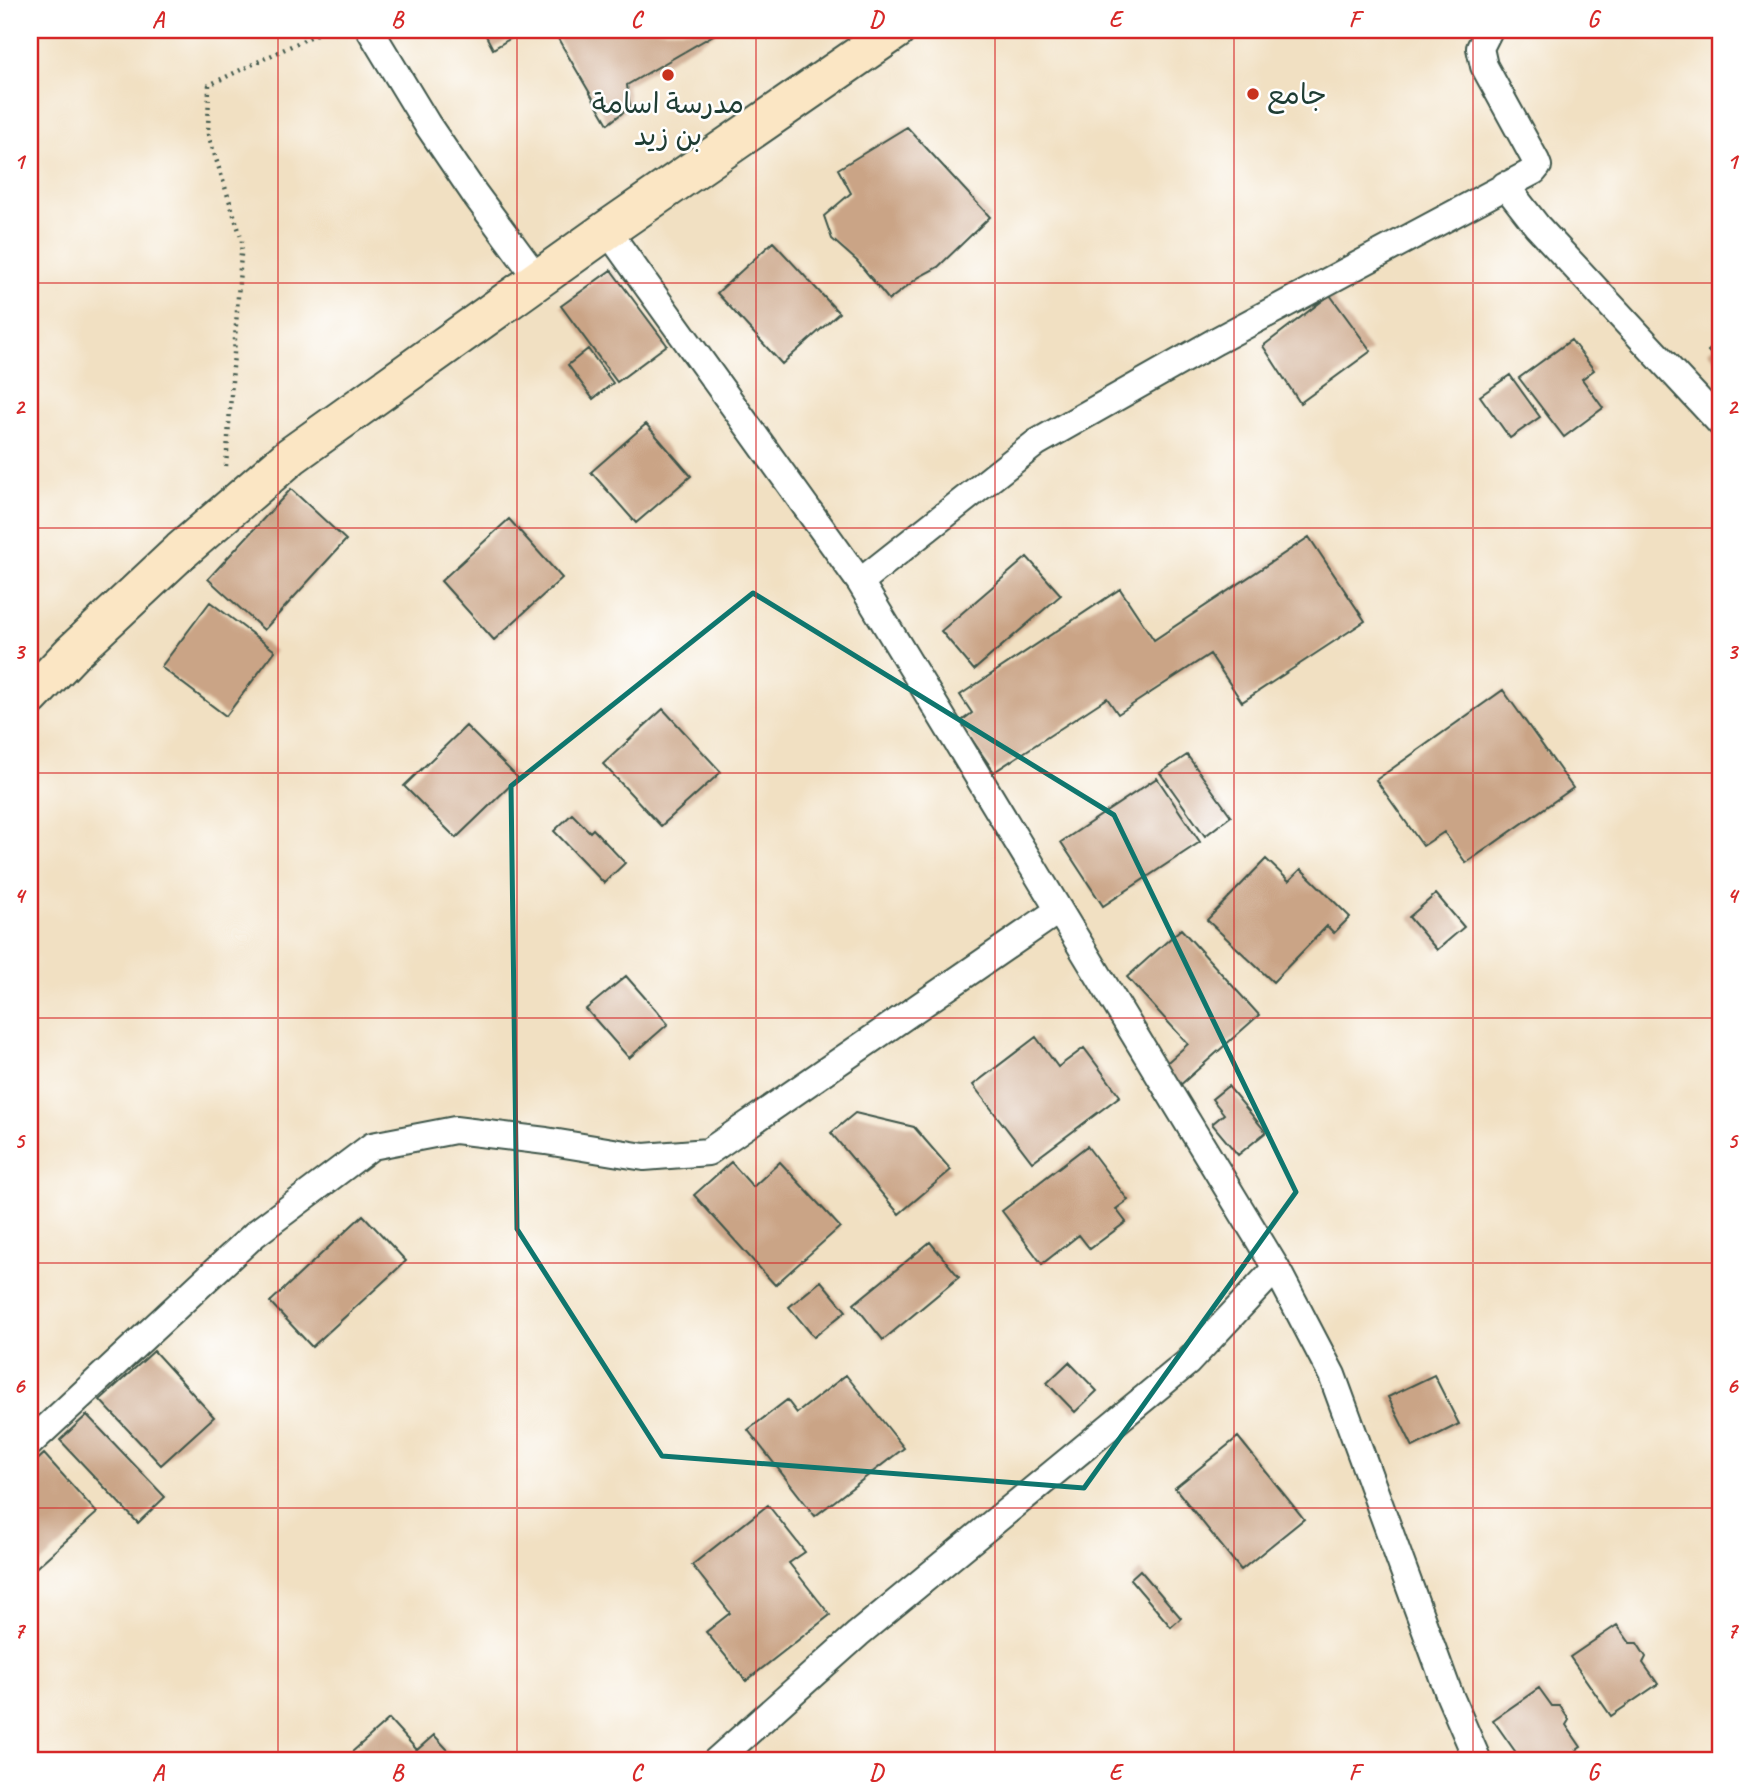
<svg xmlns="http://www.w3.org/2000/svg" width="1751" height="1791" viewBox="0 0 1751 1791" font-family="Caveat,'Playpen Sans Arabic',sans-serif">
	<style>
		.building { fill: #caa486 }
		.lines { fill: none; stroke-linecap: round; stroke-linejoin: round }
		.street-casing { stroke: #3e5549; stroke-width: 30 }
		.secondary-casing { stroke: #3e5549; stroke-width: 42 }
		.path { stroke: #3e5549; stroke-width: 4.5; stroke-dasharray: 2 5; stroke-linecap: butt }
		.street { stroke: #fff; stroke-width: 26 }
		.secondary { stroke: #fbe6c4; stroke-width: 38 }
		.marked { fill: none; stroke: #0f766e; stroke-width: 5; stroke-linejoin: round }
		.grid { fill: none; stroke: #d62828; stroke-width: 2; stroke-opacity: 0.55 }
		.poi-dot { fill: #c8321e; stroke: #fff; stroke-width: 2.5 }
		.labels { text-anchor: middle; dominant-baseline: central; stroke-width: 5; stroke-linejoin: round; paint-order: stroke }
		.poi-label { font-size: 28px; fill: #1f3d34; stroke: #fff; text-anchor: start }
		.neatline { fill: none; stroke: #d62828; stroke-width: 2.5 }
		.grid-label { font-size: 23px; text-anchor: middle; font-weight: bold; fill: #d62828 }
	</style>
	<rect width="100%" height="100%" fill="#fff"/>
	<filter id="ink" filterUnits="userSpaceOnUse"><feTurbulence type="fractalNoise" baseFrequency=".0143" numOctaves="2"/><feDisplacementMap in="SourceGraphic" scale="14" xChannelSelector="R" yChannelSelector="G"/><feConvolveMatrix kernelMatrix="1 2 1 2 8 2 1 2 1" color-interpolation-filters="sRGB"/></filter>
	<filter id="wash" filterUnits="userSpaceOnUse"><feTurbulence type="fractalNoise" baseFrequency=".00686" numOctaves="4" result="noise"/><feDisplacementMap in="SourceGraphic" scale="28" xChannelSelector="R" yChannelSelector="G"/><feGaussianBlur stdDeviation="1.57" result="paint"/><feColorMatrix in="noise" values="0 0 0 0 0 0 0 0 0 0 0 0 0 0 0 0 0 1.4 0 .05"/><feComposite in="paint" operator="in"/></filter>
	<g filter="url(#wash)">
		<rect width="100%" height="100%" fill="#f1e0c2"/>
		<g id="blocks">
			<path class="building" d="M483,30H524L493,49Z
				M553,30H722L627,85L630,107L608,124Z
				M907,127L990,217L938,267L919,277L889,300L857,261L832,239L824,216L851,193L838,169Z
				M773,242L839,313L782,364L717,293Z
				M611,270L667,345L617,382L561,306Z
				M1330,295L1371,351L1300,403L1263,346Z
				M1721,339V366L1708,351Z
				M1571,340L1594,370L1582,379L1603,408L1564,437L1519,378Z
				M588,349L613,383L593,399L568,365Z
				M1510,375L1540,417L1510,438L1480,396Z
				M646,424L691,476L636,523L591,472Z
				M291,489L346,540L264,630L208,579Z
				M509,519L562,578L494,640L441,581Z
				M1309,537L1365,621L1242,702L1210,654L1118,714L1107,698L994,772L960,722L972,713L960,695L1120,589L1154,640Z
				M1027,557L1061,595L974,670L941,631Z
				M210,602L275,651L226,716L161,667Z
				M1503,690L1573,788L1466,863L1444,832L1423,846L1376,780Z
				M663,709L721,772L661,826L603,764Z
				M466,726L518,778L456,838L404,786Z
				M1187,755L1231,816L1205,836L1160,773Z
				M1157,778L1200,842L1103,906L1061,842Z
				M572,814L590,832L593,829L625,863L604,883L554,831Z
				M1266,859L1289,881L1301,869L1350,917L1334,933L1327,926L1273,982L1207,920Z
				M1436,894L1464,927L1437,950L1409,917Z
				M1181,929L1259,1015L1178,1087L1161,1068L1188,1044L1127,977Z
				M626,976L668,1024L629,1058L586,1009Z
				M1036,1037L1058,1067L1084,1048L1120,1096L1032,1162L973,1085Z
				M1228,1086L1266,1132L1238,1155L1212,1124L1224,1114L1212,1099Z
				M855,1113L914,1127L951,1170L899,1214L831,1133Z
				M1087,1146L1128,1200L1116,1209L1126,1222L1090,1249L1079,1235L1042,1264L1002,1211Z
				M731,1162L753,1187L780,1162L840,1227L775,1285L694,1195Z
				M363,1215L406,1261L312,1347L270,1302Z
				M930,1242L959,1277L883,1340L854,1304Z
				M821,1281L846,1311L814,1337L789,1307Z
				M154,1351L214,1417L161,1465L100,1400Z
				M1069,1362L1097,1391L1075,1412L1047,1383Z
				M846,1375L904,1448L815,1516L748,1430L787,1400L797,1413Z
				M1434,1375L1459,1424L1413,1447L1388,1397Z
				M87,1415L165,1497L138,1523L60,1440Z
				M1238,1437L1304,1519L1241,1570L1175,1488Z
				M44,1454L97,1513L30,1573V1467Z
				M768,1505L805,1552L789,1563L830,1615L746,1681L706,1632L730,1613L692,1565Z
				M1140,1570L1181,1618L1171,1627L1130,1579Z
				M1617,1625L1630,1643H1637L1646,1657L1643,1663L1658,1684L1611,1716L1570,1657Z
				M1539,1688L1552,1706H1560L1569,1720L1566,1725L1581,1747L1560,1761H1522L1493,1720Z
				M389,1719L417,1750L434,1735L458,1761H342Z"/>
		</g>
	</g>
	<g filter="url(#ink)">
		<use href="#blocks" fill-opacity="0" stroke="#3e5549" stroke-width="2"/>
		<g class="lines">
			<g class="street-casing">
				<path id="street" d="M370,30L427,124L474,193L539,281
					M1505,185L1537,226L1721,424
					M607,230L860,582L1276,1268L1332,1375L1449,1694L1478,1761
					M860,582L1036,443L1216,341L1534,171L1538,166L1536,161L1484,66L1480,48L1489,30
					M30,1443L255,1234L372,1146L455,1130L546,1141L644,1157L708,1152L1059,910
					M716,1761L858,1634L1187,1363L1276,1268"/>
			</g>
			<g class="secondary-casing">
				<path id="secondary" d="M30,697L72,653L181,551L291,456L607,230L896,30"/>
			</g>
			<path class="path" d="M226,466L242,240L208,134L209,85L325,30"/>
			<use href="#street" class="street"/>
			<use href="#secondary" class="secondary"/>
		</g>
	</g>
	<path class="marked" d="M753,593L1114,815L1296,1192L1084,1488L662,1456L517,1229L511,786Z"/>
	<path class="grid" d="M278,30V1761M517,30V1761M756,30V1761M995,30V1761M1234,30V1761M1473,30V1761M30,283H1721M30,528H1721M30,773H1721M30,1018H1721M30,1263H1721M30,1508H1721"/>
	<g class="poi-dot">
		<circle cx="668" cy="75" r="7"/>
		<circle cx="1253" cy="94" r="7"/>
	</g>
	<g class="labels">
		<g class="poi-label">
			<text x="1267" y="94">جامع</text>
			<text x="668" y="103" text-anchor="middle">مدرسة اسامة<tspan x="668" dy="32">بن زيد</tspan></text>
		</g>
	</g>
	<rect width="1751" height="1791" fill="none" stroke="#fff" stroke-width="77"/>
	<rect x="38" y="38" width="1674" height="1714" class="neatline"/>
	<g class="grid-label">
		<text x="158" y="27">A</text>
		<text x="397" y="27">B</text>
		<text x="636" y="27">C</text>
		<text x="876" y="27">D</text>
		<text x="1115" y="27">E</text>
		<text x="1354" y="27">F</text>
		<text x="1593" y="27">G</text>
		<text x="19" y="169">1</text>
		<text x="1732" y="169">1</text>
		<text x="19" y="414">2</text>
		<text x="1732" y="414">2</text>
		<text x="19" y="659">3</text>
		<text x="1732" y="659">3</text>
		<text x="19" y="903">4</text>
		<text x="1732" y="903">4</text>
		<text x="19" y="1148">5</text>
		<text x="1732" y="1148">5</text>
		<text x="19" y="1393">6</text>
		<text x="1732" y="1393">6</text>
		<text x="19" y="1638">7</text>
		<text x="1732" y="1638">7</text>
		<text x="158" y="1780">A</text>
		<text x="397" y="1780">B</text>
		<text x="636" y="1780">C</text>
		<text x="876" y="1780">D</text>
		<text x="1115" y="1780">E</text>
		<text x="1354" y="1780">F</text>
		<text x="1593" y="1780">G</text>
	</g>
</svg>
